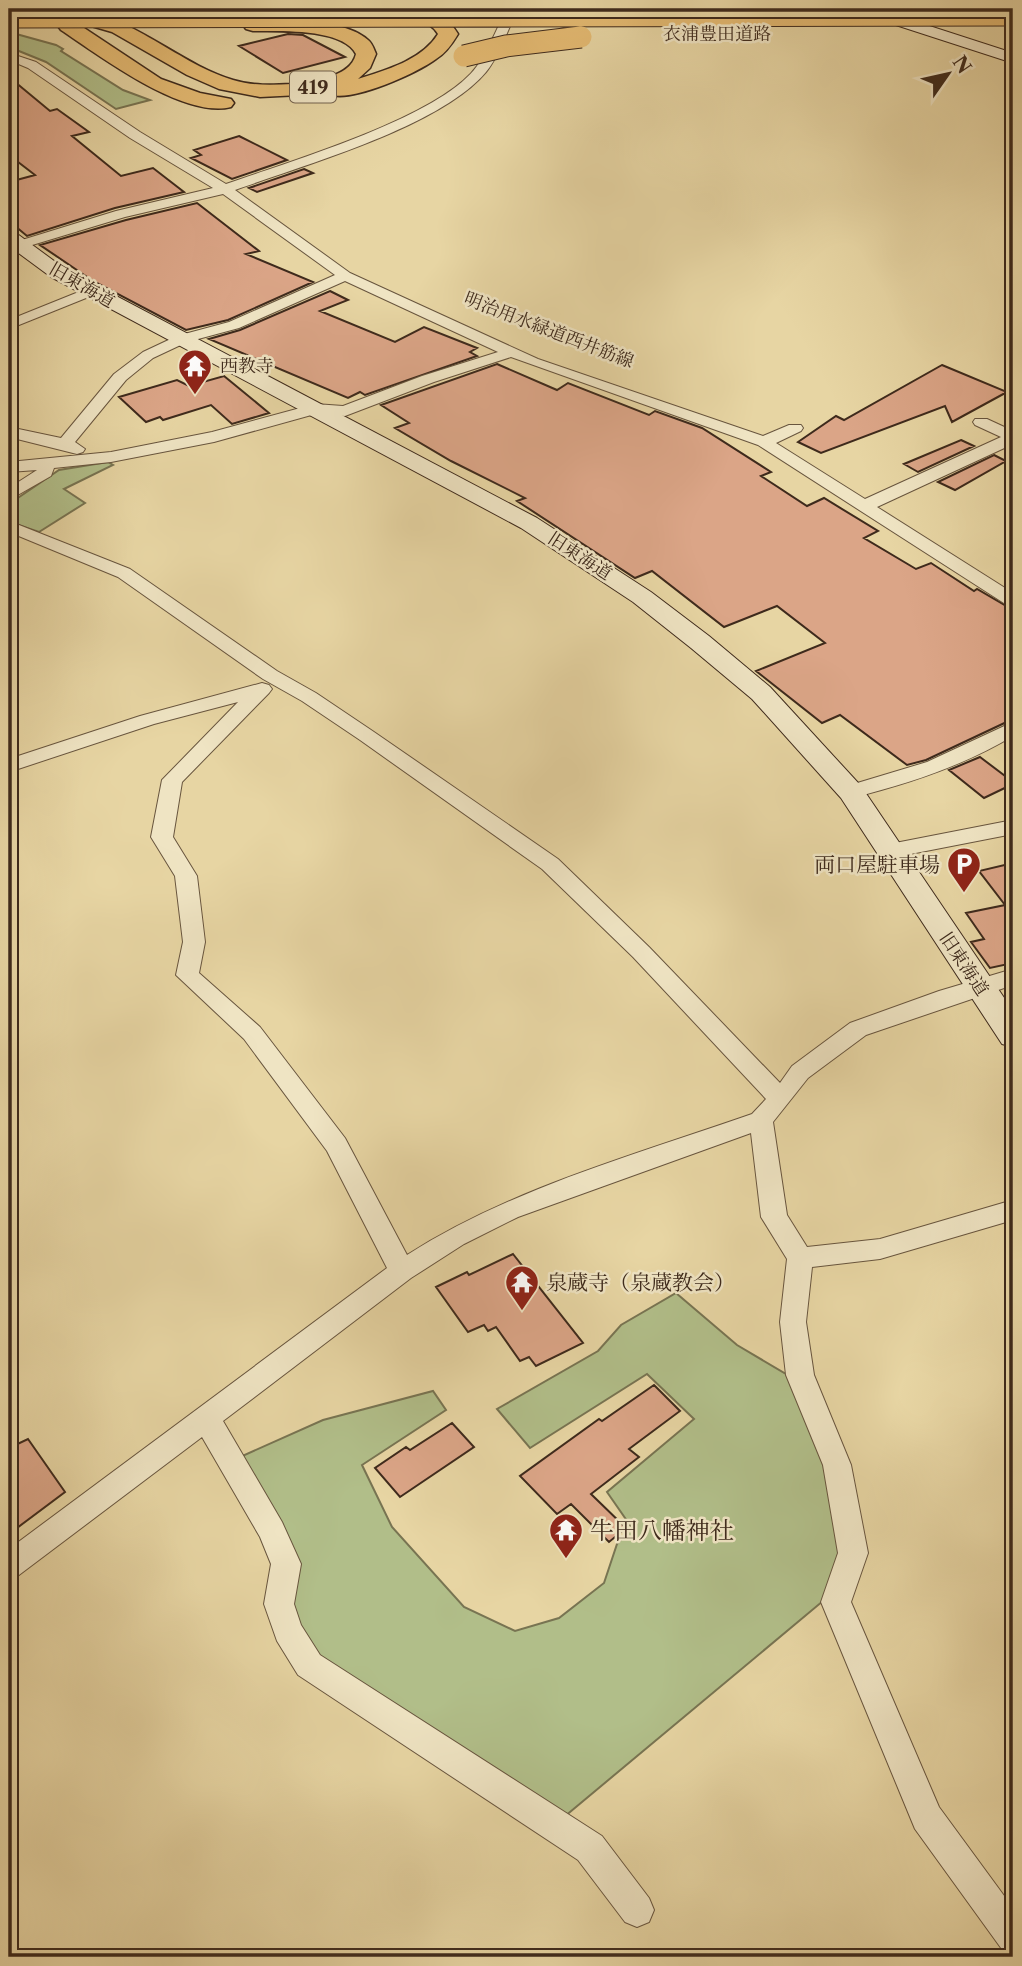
<svg xmlns="http://www.w3.org/2000/svg" width="1022" height="1966" viewBox="0 0 1022 1966" font-family="'Libre Caslon Text','Noto Serif JP',serif">
	<style>
		.green { fill: #b1be89; stroke: #787452; stroke-width: 2 }
		.building { fill: #dba587; stroke: #3e2a1c; stroke-width: 2 }
		.lines { fill: none; stroke-linecap: round; stroke-linejoin: round }
		.street-casing { stroke: #68553e; stroke-width: 2 }
		.secondary-casing { stroke: #3e2a1c; stroke-width: 2 }
		.highway-casing { stroke: #3e2a1c; stroke-width: 3 }
		.street { fill: #efe4c3; fill-rule: evenodd }
		.secondary { fill: #efe4c3; fill-rule: evenodd }
		.highway { fill: #e4ba72; fill-rule: evenodd }
		.highway-bridge-casing { stroke: #3e2a1c; stroke-width: 23; stroke-linecap: butt }
		.highway-bridge { stroke: #e4ba72; stroke-width: 21 }
		.labels { text-anchor: middle; dominant-baseline: central; stroke-width: 5; stroke-linejoin: round; paint-order: stroke }
		.far-street-label { font-size: 18px; fill: #3e2a1c; stroke: #efe4c3 }
		.far-poi-label { font-size: 18px; fill: #3e2a1c; stroke: #efe4c3; text-anchor: start }
		.shield { fill: #efe4c3; stroke: #73624e; stroke-width: 2 }
		.shield-label { font-size: 19px; font-weight: bold; fill: #3e2a1c }
		.poi-label { font-size: 21px; fill: #3e2a1c; stroke: #efe4c3; text-anchor: end }
		.near-poi-label { font-size: 24px; fill: #3e2a1c; stroke: #efe4c3; text-anchor: start }
	</style>
	<rect width="100%" height="100%" fill="#e7d5a3"/>
	<filter id="stains"><feTurbulence type="fractalNoise" baseFrequency=".00286" numOctaves="4"/><feColorMatrix values="0 0 0 0 .2 0 0 0 0 .09 0 0 0 0 .02 0 0 0 .5 -.17"/></filter>
	<radialGradient id="worn" r=".72"><stop offset=".6" stop-color="#630" stop-opacity="0"/><stop offset="1" stop-color="#630" stop-opacity=".3"/></radialGradient>
	<path class="green" d="M9,32L56,45L63,49L61,51L123,90L150,100L116,109L46,62L9,47Z
		M108,462L113,465L64,489L85,503L39,532L9,522V504L59,470Z
		M676,1293L737,1345L796,1380L833,1479L840,1555L823,1601L564,1817L309,1651L240,1457L323,1420L433,1391L446,1410L362,1465L392,1527L464,1607L515,1631L559,1618L604,1583L617,1544L632,1528L607,1492L694,1419L647,1374L530,1448L497,1409L598,1351L621,1325Z"/>
	<path class="building" d="M288,34L303,35L345,57L283,73L239,46Z
		M9,77L50,111L57,109L89,132L72,136L121,176L153,168L184,192L115,208L27,236L9,221V182L35,175L9,155Z
		M239,136L287,160L232,179L191,158L201,155L194,150Z
		M304,169L313,173L257,192L249,188Z
		M197,203L259,251L246,254L313,282L228,320L186,330L93,281L40,245L126,220Z
		M330,291L348,300L320,311L395,342L424,327L477,348L470,352L477,356L365,395L360,392L348,398L209,339L240,330Z
		M497,364L557,390L568,383L649,415L655,411L702,428L771,472L761,476L807,506L824,498L878,531L864,538L916,569L931,563L974,591L977,589L1013,610V719L926,760L907,765L840,715L822,723L756,671L825,643L777,606L724,627L652,571L635,578L517,501L525,498L451,461L395,428L409,423L381,405Z
		M942,365L1007,392L952,422L945,406L821,453L798,442L836,416L844,420Z
		M224,376L269,413L232,424L211,405L163,420L160,417L146,422L119,397L177,380L189,386Z
		M961,440L974,446L918,472L904,464Z
		M994,455L1006,461L955,490L938,482Z
		M980,757L1013,782V784L984,798L949,770Z
		M1013,863V963L990,968L971,942L984,939L966,913L1005,905L979,871Z
		M513,1254L583,1343L536,1366L529,1357L520,1361L496,1327L488,1331L484,1325L468,1332L436,1287L467,1272L469,1275Z
		M654,1385L680,1411L629,1449L639,1457L591,1494L626,1528L609,1542L571,1504L557,1514L520,1476L599,1419L602,1421Z
		M452,1423L474,1447L400,1497L375,1468L406,1447L410,1450Z
		M28,1439L65,1492L9,1534V1448Z"/>
	<g class="lines">
		<g class="street-casing">
			<path id="street" d="M507,9H518C508,28 500,55 486,72C440,127 304,165 235,190L350,273L538,359L763,436L789,425H801L803,428L801,431L776,443L865,499L1001,437L975,425L973,422L975,419H987L1013,431V444L877,507L1013,593V606L1007,605L758,445L511,357L434,382L345,416L315,414L214,442L111,462L54,468L51,476L9,500V488L37,470L9,472V462L111,452L212,432L315,404L343,406L422,376L498,352L345,281L239,328L187,342L153,358L126,380L75,442L85,449L83,452L77,454L9,437V427L61,438L114,374L143,352L177,336L229,322L335,275L223,194L125,217L9,252V244L116,211L213,188L130,138L28,68L9,60V53L36,62L140,132L226,184C288,162 441,117 477,66C489,50 497,27 507,9Z
				M91,287L98,291L96,294L9,329V320Z
				M9,521L130,569L277,671L316,693L374,732L558,859L649,947L780,1083L792,1066L850,1023L939,991L1013,969V985L866,1035L808,1078L773,1122L787,1215L807,1247L880,1239L1013,1200V1220L880,1259L812,1267L806,1322L814,1375L851,1465L868,1553L851,1602L939,1807L1013,1908V1953L1001,1948L915,1829L821,1602L838,1553L823,1465L786,1375L780,1322L787,1259L761,1217L751,1133L518,1217L464,1244L411,1278L223,1421L282,1522L301,1564L294,1604L301,1625L320,1655L602,1836L649,1898L654,1910L649,1922L637,1927L625,1922L578,1860L298,1675L277,1641L264,1604L271,1564L260,1537L202,1437L19,1575L9,1579V1549L387,1268L327,1151L244,1039L176,975L183,942L175,876L151,837L162,780L238,702L154,724L9,772V759L140,716L262,683L269,685L272,689L269,693L182,782L173,837L197,876L205,942L199,973L260,1027L345,1138L407,1255C512,1188 635,1155 752,1114L766,1099L633,957L542,869L360,740L302,701L263,679L118,577L9,532Z
				M1013,722V736C963,766 908,784 851,798L844,797L841,792L844,787L927,762Z
				M1013,820V834L890,858L883,856L879,851L883,846L890,844Z"/>
		</g>
		<g class="secondary-casing">
			<path id="secondary" d="M865,9H877L1013,53V63L865,15L863,12Z
				M9,231L16,233L65,269L537,518L651,592L709,636L770,687L861,786L1013,1011V1047L1002,1044L841,798L752,699L691,648L633,602L521,528L51,277L9,246Z"/>
		</g>
		<g class="highway-casing">
			<path id="highway" d="M61,9C128,9 172,61 233,80C252,86 273,85 292,84C304,82 317,81 329,77C341,73 353,67 356,54C343,28 279,31 253,31L246,29L243,25L246,21C272,14 348,20 368,40C372,43 374,49 376,54L370,68L358,79C386,70 422,60 438,34C429,19 411,20 402,9C427,9 444,10 458,34C452,44 446,53 436,59C417,73 355,101 332,95L329,90L300,95L260,97L219,89L187,75L112,32L60,17L57,13Z
				M68,20L75,22L161,79L200,93L231,99L234,103L231,107C183,119 100,56 61,30L58,26L61,22Z"/>
		</g>
		<use href="#street" class="street"/>
		<use href="#secondary" class="secondary"/>
		<use href="#highway" class="highway"/>
		<g class="highway-bridge-casing">
			<path id="highway-bridge" d="M9,17L1013,15
				M464,56L506,46L581,37"/>
		</g>
		<use href="#highway-bridge" class="highway-bridge"/>
	</g>
	<defs>
		<g id="temple-pin" transform="scale(1.75)"><path d="M0 17L-7.5 6A9.5 9.5 0 1 1 7.5 6Z" fill="#8f2418" stroke="#efe4c3"/><path d="M0-6L5-2H3V0L6.5 2.5H4V6H1.5V3h-3V6H-4V2.5H-6.5L-3 0V-2H-5Z" fill="#fff"/></g>
		<g id="parking-pin" transform="scale(1.75)"><path d="M0 17L-7.5 6A9.5 9.5 0 1 1 7.5 6Z" fill="#8f2418" stroke="#efe4c3"/><path d="M-3.5-5.5H1a3.5 3.5 0 0 1 0 7H-1V5.5H-3.5ZM-1-3.4V-.6H.8a1.4 1.4 0 0 0 0-2.8Z" fill="#fff"/></g>
	</defs>
	<g fill-rule="evenodd">
		<use href="#temple-pin" x="195" y="366"/>
		<use href="#parking-pin" x="964" y="864"/>
		<use href="#temple-pin" x="522" y="1282"/>
		<use href="#temple-pin" x="566" y="1530"/>
	</g>
	<g class="labels">
		<g class="far-street-label">
			<text x="717" y="34">衣浦豊田道路</text>
			<text transform="translate(82 285) rotate(30)">旧東海道</text>
			<text transform="translate(549 330) rotate(21)">明治用水緑道西井筋線</text>
			<text transform="translate(580 556) rotate(33)">旧東海道</text>
			<text transform="translate(964 964) rotate(56)">旧東海道</text>
		</g>
		<g class="far-poi-label">
			<text x="220" y="366">西教寺</text>
		</g>
		<rect class="shield" x="290" y="71.5" width="46" height="31" rx="5"/>
		<g class="shield-label">
			<text x="313" y="87">419</text>
		</g>
		<g class="poi-label">
			<text x="940" y="864">両口屋駐車場</text>
			<text x="546" y="1282" text-anchor="start">泉蔵寺（泉蔵教会）</text>
		</g>
		<g class="near-poi-label">
			<text x="590" y="1530">牛田八幡神社</text>
		</g>
	</g>
	<rect width="1022" height="1966" fill="none" stroke="#e7d5a3" stroke-width="35"/>
	<rect x="10" y="10" width="1001" height="1945" fill="none" stroke="#3e2a1c" stroke-width="3.5"/>
	<rect x="18" y="18" width="987" height="1931" fill="none" stroke="#3e2a1c" stroke-width="2"/>
	<g transform="translate(948 74) rotate(56)" stroke="#efe4c3" stroke-width="5" paint-order="stroke">
	<path d="M0-5L12 26L0 18L-12 26Z" fill="#3e2a1c"/>
	<text y="-10" font-size="19" font-weight="bold" text-anchor="middle" fill="#3e2a1c">N</text>
	</g>
	<rect width="100%" height="100%" filter="url(#stains)"/>
	<rect width="100%" height="100%" fill="url(#worn)"/>
</svg>
